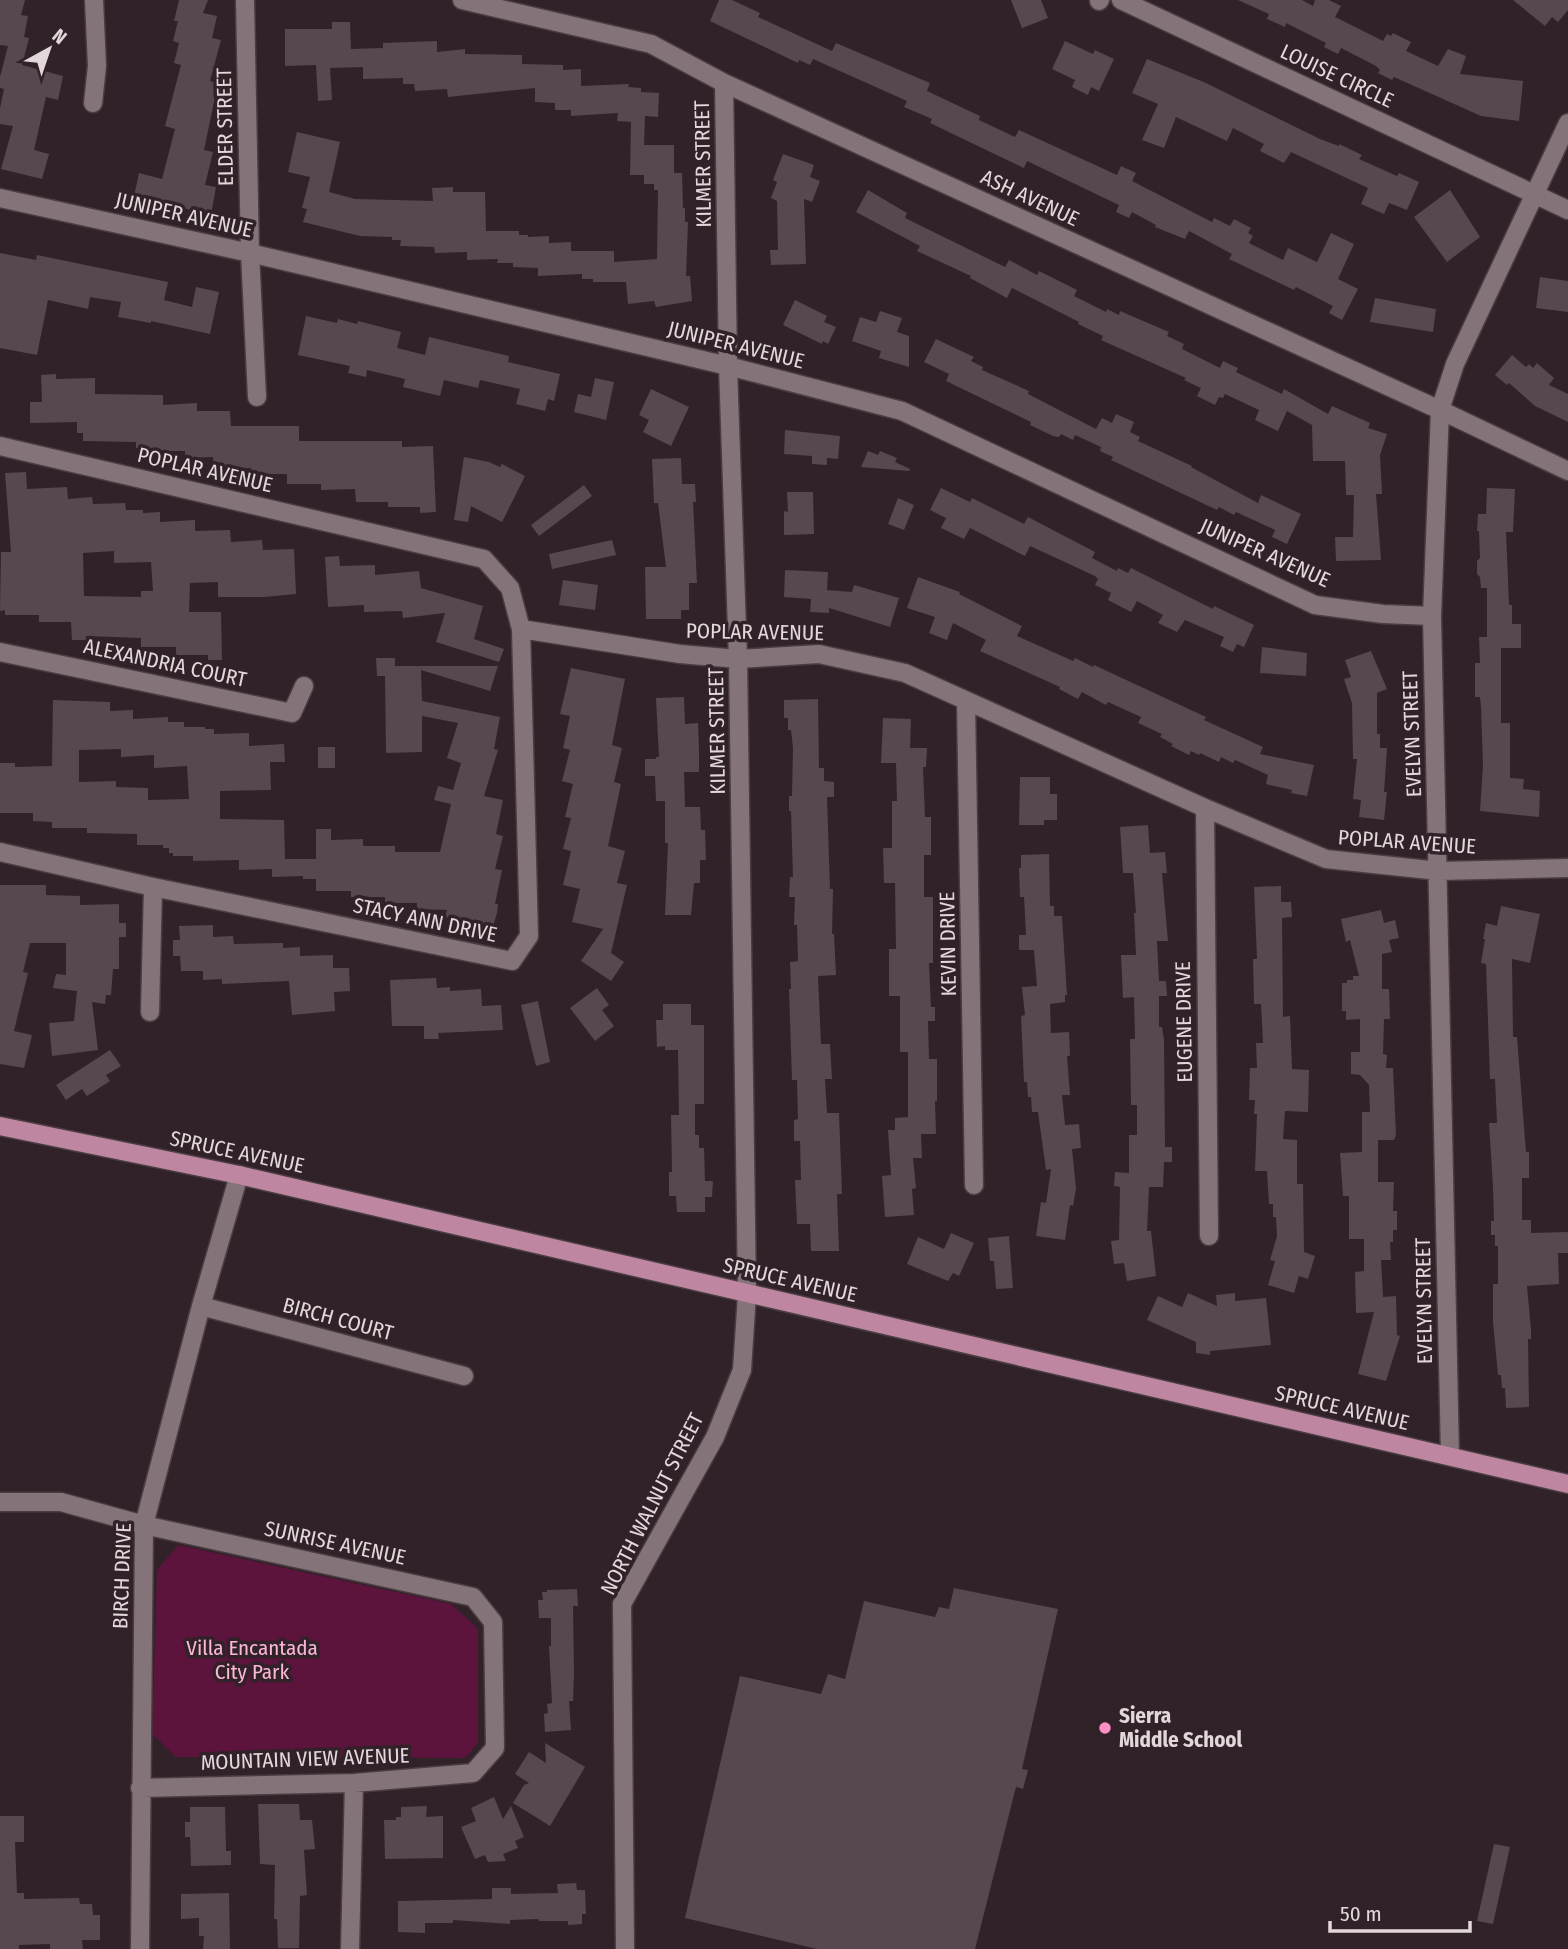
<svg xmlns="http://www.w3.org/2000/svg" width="1568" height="1949" viewBox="0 0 1568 1949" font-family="'Fira Sans Condensed',sans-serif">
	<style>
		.green { fill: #5c133c }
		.building { fill: #57474e; fill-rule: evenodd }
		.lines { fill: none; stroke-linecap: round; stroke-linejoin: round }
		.minor-casing { stroke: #493d42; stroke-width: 21 }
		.major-casing { stroke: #493d42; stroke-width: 21 }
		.minor { stroke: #85737a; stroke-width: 18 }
		.major { stroke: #be86a0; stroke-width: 18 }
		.poi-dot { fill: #fc8fc3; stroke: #312229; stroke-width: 2.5 }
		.labels { text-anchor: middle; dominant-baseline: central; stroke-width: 7; stroke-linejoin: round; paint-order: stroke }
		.street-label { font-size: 21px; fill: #e2d8dc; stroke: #312229 }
		.park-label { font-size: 21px; fill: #fcb6d6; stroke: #312229 }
		.poi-label { font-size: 21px; font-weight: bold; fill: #e2d8dc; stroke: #312229; text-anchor: start }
	</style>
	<rect width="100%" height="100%" fill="#312229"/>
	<path class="green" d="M178,1545L451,1604L478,1629V1743L465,1758L176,1757L152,1734L157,1570Z"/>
	<path class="building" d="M0,0H25L21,15L28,16L24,37L29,38L22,65L63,76L58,100L46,97L34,150L49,154L42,179L1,169L13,126L0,124V108L4,89L0,88V77L8,46L0,45Z
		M179,0H208L203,13L217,16L212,38L221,40L210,81L218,83L204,150L213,152L205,185L216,187L211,215L134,196L139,173L162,179L175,129L165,126L181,65L174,63L179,43L173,41L178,21H174Z
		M719,0H732L760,13L758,17L832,51L836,43L930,83L927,91L980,116L979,120L1015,137L1019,130L1117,175L1121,166L1136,173L1132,181L1212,222L1214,218L1230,226L1234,219L1251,228L1248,233L1253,236L1249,243L1283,260L1288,248L1317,262L1331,233L1354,244L1338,279L1358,289L1342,320L1329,313L1333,306L1296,287L1294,290L1229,259L1232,254L1189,231L1185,239L1155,227L1156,225L1132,212L1129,218L1116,212L1119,205L1027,161L1024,168L930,123L932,119L904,107L907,101L813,59L810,65L799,60L798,63L710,21Z
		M1011,0H1041L1048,18L1022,28Z
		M1238,0H1302L1313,6L1315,0H1329L1341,6L1335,17L1383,41L1387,34L1391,36L1393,33L1411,42L1406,51L1438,66L1448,49L1466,56L1460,74L1523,81L1519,121L1481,116L1394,77L1392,80L1378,73L1380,70L1376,66L1341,48L1338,54L1324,47L1326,43L1286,23L1285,27L1267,19L1269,14Z
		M1513,0H1568V10L1558,22L1552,17L1545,26Z
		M332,22H350L351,49L383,48V43L437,41V52L465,49V54L522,55V64L563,65V70L581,69V86L629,84L628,87L641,88V92L659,93L658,117L645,116L644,145H674V173H682L683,208H685V222H688L686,276H690L692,301L656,307L654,301L628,304L626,282H593V279H582V274L538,276V268L513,267V263H497L498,259L467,260V252L435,253L434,247L400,246L401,240H392V237L360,236L303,222L307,209L302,208L310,177L288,172L297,132L340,142L329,192L355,199L433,201L432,188L453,187V192H485L486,231H519V235H528V237L549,236V243L571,242V251H614V262L657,259L658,190H654V184H644V175H630L631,122L617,121L618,113L571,116V110H555V103L535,102V88L448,97L447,89L415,91L414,84H403V78L363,79V67L330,68L332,100L318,101L316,65L285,66V29H332Z
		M1065,41L1093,54L1095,50L1114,59L1099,91L1091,87L1088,95L1072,87L1075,80L1052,69Z
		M1147,59L1206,83L1320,139L1339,146V144L1362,155L1359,159L1397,176L1399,173L1419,182L1407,210L1389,203L1384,214L1361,204L1368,188L1291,152L1284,163L1260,151L1264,144L1233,128L1227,141L1176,117L1164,148L1142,140L1158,104L1132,93Z
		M783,154L814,165L810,177L820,181L812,202L804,199L806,264L771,265L770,250H778L777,201L771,198L777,182L773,180Z
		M868,190L907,213L905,218L1005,267L1009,260L1037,275L1039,271L1077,290L1074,296L1106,312L1107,309L1119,315L1120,311L1169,332L1167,336L1184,344L1182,349L1220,368L1223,361L1238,368L1236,372L1282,394L1284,389L1328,414L1332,406L1370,423L1368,428L1387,434L1380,455L1382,494H1376L1381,560L1336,561L1335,537H1353L1354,495H1346L1345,461H1313L1312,425L1287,411L1278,431L1255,420L1259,410L1225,394L1223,398L1219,397L1215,405L1197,396L1201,388L1184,380L1186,378L1101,340L1103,336L1078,324L1079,322L1012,288L1007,298L970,278L971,276L917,251L920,246L856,212Z
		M1450,190L1480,237L1447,262L1414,217Z
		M0,253L36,260L37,255L168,282L164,300L192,307L196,287L219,292L210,334L151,321V323L118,317L121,302L90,297L88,309L48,300L37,355L0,348Z
		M1540,277L1568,281V312L1536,308Z
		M1375,298L1436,309L1433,332L1370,322Z
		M795,300L827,316L824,322L836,327L828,344L823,341L822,344L783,325Z
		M880,311L902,318L897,332L909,336V367L879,358L881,351L852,341L860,317L876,322Z
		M306,316L337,323L338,319L357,324L358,321L401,332L397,348L425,355L429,337L509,356L508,362L560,374L554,401L548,399L545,411L516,404L520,389L480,380L478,388L444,380L440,396L403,387L405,379L367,370L366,377L348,373L350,366L298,355Z
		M936,339L974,357L971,361L983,367L982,370L1029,391L1028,394L1096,429L1102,418L1112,423L1116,414L1134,422L1130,432L1140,437L1138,441L1192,466L1191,467L1258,503L1261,495L1301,514L1287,544L1272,537L1275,530L1236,512L1234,515L1219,507L1217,510L1111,460L1113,457L1100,451L1101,447L1075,435L1073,440L1061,434L1059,437L1053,436L1030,425L1031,422L946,381L949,374L924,362Z
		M1512,355L1526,367L1529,364L1533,368L1537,363L1554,378L1549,385L1568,394V422L1535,406L1509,383L1507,385L1495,375Z
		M56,374V379L95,378V394L163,395V405L197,403V411H230L231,426H299V441H402V447L433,446L436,512L420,513V507H388V502H356L355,489L321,490V484H287V474H251V468L218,469V466H213V457L185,458V451H148V448H136V442L83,441V433H77V422L30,423V402H42L41,375Z
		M595,378L614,382L606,420L574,412L578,394L591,397Z
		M651,389L689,407L671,446L643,432L649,420L639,415Z
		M785,430L840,436L838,459L827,458V465L812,464V456L784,454Z
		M868,451L878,455L880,451L897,458L895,462L910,469L909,471L861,467Z
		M464,457L489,462L500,467L502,464L525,476L502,522L471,506L468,522L454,520Z
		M681,458L682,484H695L696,502H693L697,583H689V610H681V619H646L645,567H666L658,503H654L652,459Z
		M26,472L27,489L67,487L68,499L92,497L93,504L125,503L126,510H143V513L160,512V522L195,520V531L230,530L231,542L262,540L263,550L294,549L296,594L264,597H218V582L190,583L189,612H221L222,660H208V655H176V647H141V638L86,636V640H72L71,622H39V615H5V610L0,611L1,552H11L5,473ZM114,551V563L151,562L153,591H141V597L84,596L83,553Z
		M584,485L592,496L539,536L531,525Z
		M941,488L970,502L972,498L1024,524L1028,517L1095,552L1092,558L1117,571L1118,568L1128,573L1131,568L1213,609L1214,606L1254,625L1244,647L1237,644L1233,652L1220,646L1224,637L1185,620L1177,632L1158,623L1163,615L1137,601L1131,612L1108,600L1111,593L1095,585L1098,579L1095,576L1030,546L1025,556L970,528L964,539L941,528L946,518L930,510Z
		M1487,488L1515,489L1513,532H1506L1509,605H1512V624H1521V648H1501V723H1510V778L1524,779L1523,789L1540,791L1539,817L1480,811L1483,765L1481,707L1480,697H1475V663H1480L1479,637H1487V588H1481L1480,577L1477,574V561L1480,558L1479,531H1477L1478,514H1486Z
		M787,492H813L814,534L784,535V511L788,512Z
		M898,498L914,505L904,530L888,524Z
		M612,540L616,555L552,569L549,554Z
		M339,556L340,566L375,565V575L419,571L421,588L483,606L474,639L504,649L499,662L436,642L445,613L403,618L402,611L364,612V605L328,607L325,557Z
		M785,570L828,572L827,590L852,592L854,585L899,598L890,627L829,608V613L810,612L811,599L784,597Z
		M918,577L960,592L959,594L1022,626L1017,636L1073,661L1075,658L1093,667L1094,665L1206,717L1204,720L1263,747L1260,754L1314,765L1307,796L1291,793L1292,790L1266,784L1268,775L1235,760L1233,763L1221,757L1219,762L1200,753L1199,755L1191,751L1189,755L1171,746L1173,744L1160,737L1162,734L1138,723L1141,717L1108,702L1106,705L1082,692L1078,699L1059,689L1060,687L980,651L986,640L953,623L947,640L929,633L935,617L907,608Z
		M563,580L598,585L595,610L559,605Z
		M1262,647L1307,653L1306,676L1260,673Z
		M1371,651L1387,689L1377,693V734H1380V748H1387L1384,792H1387L1384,820L1359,817L1361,800L1353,799L1357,759H1353L1352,703L1344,679L1351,677L1345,660Z
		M376,658H395V666H498L490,691L421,670L422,701L500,717L494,749L498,750L484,796L503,800L496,834L503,836L495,869L502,870L495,904H498L497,913L489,940L468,936L470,928L454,924L455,919L445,917L447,910L417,909V903H385V897H351V891H316V879H303V876L272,877V869L239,870V860L193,861V856H173V853H169V848H163V845H137V834L87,833V828H52V822L33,821V813H0V763H15V767L52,766L53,700L110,702V711L133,710V719L168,717V722H184V727H205V729H214V734L249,733V746L284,744L285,762H270L271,790L220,791V819L284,820L285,859H316V829H331V840L363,839V846H395V852H440L451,804L434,800L438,786L453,790L461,763L447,758L458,723L422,716V752L386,753L385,676H377ZM121,749V757L154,755V768L187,766L189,799L148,800V788L116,787V781L79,782V750Z
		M571,668L625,679L612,745L622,748L614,782L621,784L608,846L625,851L617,883L627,885L611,953L624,962L611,981L581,961L603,929L572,922L580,889L563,885L571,851L563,849L571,818L565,817L573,784L562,781L570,750L563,748L570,716L560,714Z
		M684,697L685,724L698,723L699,750V772H684L685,807H700L701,830H705L706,860H700V883H694L691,915H665L668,843H665V801H656L655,776H645V759H656V757H659L656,698Z
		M818,699L819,768H824V781L834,782V797H827L830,889H833L832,934H834L836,975L818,976L821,1044H830L832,1079H825L827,1113H839L842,1194H837L839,1251H811L810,1224H797L795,1180H801L800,1141H794V1120L798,1119L797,1080H792L789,989H791L790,962L798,961L797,925H794L795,897H789L790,877H793L791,811H789V796H792L793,748L791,730H788V718H784V700Z
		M883,718L911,719L910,748H927L926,767H923L925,817H931V855H924V897H933V963H929L931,1007H935V1021H928L929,1059H937V1101H935L936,1134H921L922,1158H913L916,1188L912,1189L914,1215L885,1217L882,1176L891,1175L888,1130H895V1118L908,1117V1052H900V996H889V949H896L895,883H884L883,848H892V801H897L896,763H881Z
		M318,747H335V768H318Z
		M1020,777H1050V794H1057V820H1044V825H1019Z
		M1148,825L1150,853L1165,852L1167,873H1162L1168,941H1157L1159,981H1166L1167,996H1159V1027H1162L1164,1040L1165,1147H1172V1162H1164L1163,1187H1149L1147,1231H1151L1156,1276L1127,1281L1124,1263L1114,1264L1111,1241L1119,1240L1120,1187L1114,1186L1115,1172L1129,1173V1135H1137V1105H1131L1130,1039H1135L1134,997L1123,998L1121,955H1136L1134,913H1136L1133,873H1123L1120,827Z
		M1049,854L1050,906H1054V916H1062L1067,995H1065V1002L1050,1004L1051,1033L1069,1032L1070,1056H1067L1070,1095H1062L1065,1125L1079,1124L1081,1148L1072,1149L1076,1188L1073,1206L1070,1205L1065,1240L1036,1236L1041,1202L1046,1203L1051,1169L1046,1170L1038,1112H1032L1031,1097H1028L1027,1082H1024L1021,1016L1025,1015L1022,987L1037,986L1034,950H1019V935H1026L1024,897H1020L1019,868H1021V855Z
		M0,885H46V895L80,896V905L119,904V923H126V937H119V969H113L111,995H106L105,1004L92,1002L98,1050L52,1056L49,1023L74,1021L77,991L53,988L56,974L66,975V943H30L23,972L28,973L14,1031L32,1035L24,1068L0,1064Z
		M1281,886V902H1291L1292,917L1282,918L1283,1017L1290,1016L1292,1069L1309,1070L1308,1112L1285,1111L1283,1139L1297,1140V1184H1303L1304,1252L1315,1256L1308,1279L1299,1276L1294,1293L1268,1285L1275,1261L1270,1260L1277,1236L1276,1217H1273V1204H1269L1267,1171H1255L1257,1114H1254L1255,1100H1249L1250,1068H1257L1256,1043H1263L1261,1004H1254L1253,959H1257L1254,887Z
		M1501,906L1540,914L1530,963L1512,959L1513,1037H1517L1526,1152H1529V1178H1522V1220H1531V1233L1568,1232V1253H1558L1559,1284L1527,1286L1531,1329V1339H1528L1529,1407L1506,1408L1505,1388H1502L1501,1375H1498L1493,1322V1284H1498V1246H1495V1235H1491V1221H1494L1493,1187L1489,1123H1497L1495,1079H1490L1486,964L1481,963L1485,939H1483L1486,923L1497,926Z
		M1381,910L1384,923L1395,920L1399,938L1389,940L1392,952L1382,954V989H1389L1390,1019H1384L1383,1054L1387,1055L1386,1068H1393L1396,1135L1394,1140H1378V1182H1394L1393,1211H1397V1230H1393V1242H1390L1391,1260H1381L1383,1297L1396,1296L1397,1335L1400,1336L1386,1381L1358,1374L1374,1312L1356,1313L1355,1272L1364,1271V1239H1349V1196H1343L1340,1153L1362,1152V1112H1370L1369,1085L1360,1075L1351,1074V1052H1360V1019L1346,1020V1011H1342V983H1347V980H1353V976H1359L1350,940L1346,942L1341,919Z
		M213,925V937L233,936L234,944L283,943V948L300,947V956L333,955V968H349L350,991L334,992L335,1011L292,1015L289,981L222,984V979L203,980V971H181L180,956H173V940H180L179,926Z
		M436,978L437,988L450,987V991L481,989L482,1006L501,1005L503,1030L438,1033L439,1039H424V1026H392L390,980Z
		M597,988L609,1005L602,1010L614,1026L595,1041L570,1008Z
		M538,1001L550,1062L536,1066L521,1005Z
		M663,1004H691V1025H704V1104H695V1135H699V1148H704L705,1181H713L712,1197H705V1212H677L676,1196H669V1172H672L671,1115H679L678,1050H665V1046L657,1047L656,1020H663Z
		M110,1050L121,1066L106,1075L110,1081L87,1096L82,1089L66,1100L56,1085Z
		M951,1233L974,1243L959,1276L953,1273L948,1281L907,1264L918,1237L944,1249Z
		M1009,1236L1013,1288L996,1289L994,1261H990L988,1238Z
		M1188,1293L1217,1306L1216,1295L1235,1293V1301L1266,1298L1271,1345L1210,1351V1355L1196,1353V1342L1147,1320L1158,1296L1182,1307Z
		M954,1588L1058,1609L1022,1769L1028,1770L1023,1789L1016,1787L975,1949H817L685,1918L740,1676L821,1694L828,1674L845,1679L864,1601L935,1617L939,1607L949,1609Z
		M577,1589L578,1606H573L574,1674L573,1701H569L571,1730L545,1732L544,1714L548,1713L547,1704L552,1703L549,1646H551V1618H539L538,1600H543L542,1592H547V1590Z
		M545,1743L585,1767L550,1826L513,1803L524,1785L529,1783L515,1774L529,1752L546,1763Z
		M494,1797L503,1819L511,1806L524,1837L515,1841L518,1848L503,1854L506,1861L488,1862L485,1855L475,1859L461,1827L476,1821L471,1808Z
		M258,1804H299L300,1820H312L315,1849L304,1850L307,1895L300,1896L299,1948H278L277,1919H274L275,1865L260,1864Z
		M427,1806L426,1817L443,1816V1858L385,1859L384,1820H396V1817H401V1807Z
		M190,1807H225L226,1851H231V1865L191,1866L190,1837H185V1822H190Z
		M0,1816H24V1842H15L17,1893H24V1899L79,1898L80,1904H92L93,1915H100V1940H82L83,1949H50V1944L19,1945V1949H0Z
		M1494,1844L1510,1847L1493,1924L1477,1921Z
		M576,1883L577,1890H585L586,1914H582V1924L568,1925V1921H539L538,1919L510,1920V1924L453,1920V1923H425V1933L398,1932V1901L492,1899V1888H511V1894L558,1893L557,1884Z
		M229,1893L230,1949H203L204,1936H199V1918L181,1919V1894Z"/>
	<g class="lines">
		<g class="minor-casing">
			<path id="minor" d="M245,0L250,253L257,397
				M462,0L651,44L724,83L1440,410L1568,471
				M1121,0L1568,210
				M1099,1L1100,0
				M93,103L97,66L94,0
				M0,198L250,253L728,366L902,411L1315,605L1383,614L1432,616
				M0,446L484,559L510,588L521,629L680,654L738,659L819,654L905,673L1205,808L1326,859L1439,871L1568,868
				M0,652L292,713L304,686
				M966,702L974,1185
				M1205,808L1209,1236
				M0,852L153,887L512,961L529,936L521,629
				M150,1012L153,887
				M201,1306L464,1376
				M1450,1456L1432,616L1440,410L1455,364L1568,123
				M0,1502H61L144,1525L473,1597L493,1622L495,1748L473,1773L354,1783L140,1788
				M140,1949L144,1525L201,1306L239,1175
				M350,1949L354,1783
				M625,1949L622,1604L715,1437L742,1370L747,1294L738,659L728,366L724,83"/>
		</g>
		<g class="major-casing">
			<path id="major" d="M0,1126L239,1175L1568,1484"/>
		</g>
		<use href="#minor" class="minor"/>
		<use href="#major" class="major"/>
	</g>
	<circle class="poi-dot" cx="1105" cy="1728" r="7"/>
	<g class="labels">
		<g class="street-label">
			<text transform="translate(1337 76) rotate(25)">LOUISE CIRCLE</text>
			<text transform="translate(225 127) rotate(-91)">ELDER STREET</text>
			<text transform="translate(703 164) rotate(-91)">KILMER STREET</text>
			<text transform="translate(1030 198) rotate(25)">ASH AVENUE</text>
			<text transform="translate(184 215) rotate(13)">JUNIPER AVENUE</text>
			<text transform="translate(736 345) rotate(14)">JUNIPER AVENUE</text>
			<text transform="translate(205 470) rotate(13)">POPLAR AVENUE</text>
			<text transform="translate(1265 553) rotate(24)">JUNIPER AVENUE</text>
			<text transform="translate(755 632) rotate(1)">POPLAR AVENUE</text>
			<text transform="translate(165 663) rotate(12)">ALEXANDRIA COURT</text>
			<text transform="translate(717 731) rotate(-91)">KILMER STREET</text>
			<text transform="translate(1412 734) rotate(-92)">EVELYN STREET</text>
			<text transform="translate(1407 842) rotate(4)">POPLAR AVENUE</text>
			<text transform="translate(425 920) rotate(12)">STACY ANN DRIVE</text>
			<text transform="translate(948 944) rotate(-91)">KEVIN DRIVE</text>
			<text transform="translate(1184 1022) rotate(-91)">EUGENE DRIVE</text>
			<text transform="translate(237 1152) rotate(12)">SPRUCE AVENUE</text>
			<text transform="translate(790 1280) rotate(13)">SPRUCE AVENUE</text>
			<text transform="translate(1424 1301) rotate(-91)">EVELYN STREET</text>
			<text transform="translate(338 1319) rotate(15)">BIRCH COURT</text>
			<text transform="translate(1342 1408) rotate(13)">SPRUCE AVENUE</text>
			<text transform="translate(652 1504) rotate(-63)">NORTH WALNUT STREET</text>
			<text transform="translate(335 1543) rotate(12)">SUNRISE AVENUE</text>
			<text transform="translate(122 1576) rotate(-88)">BIRCH DRIVE</text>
			<text transform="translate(305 1759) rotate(-2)">MOUNTAIN VIEW AVENUE</text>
		</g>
		<g class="park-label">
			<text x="252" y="1648">Villa Encantada<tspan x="252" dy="24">City Park</tspan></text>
		</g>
		<g class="poi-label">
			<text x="1119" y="1716">Sierra<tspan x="1119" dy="24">Middle School</tspan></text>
		</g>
	</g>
	<g transform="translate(49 49) rotate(40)" stroke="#312229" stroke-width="5" paint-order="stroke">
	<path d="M0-5L12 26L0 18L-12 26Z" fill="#e2d8dc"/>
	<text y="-10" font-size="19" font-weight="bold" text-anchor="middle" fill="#e2d8dc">N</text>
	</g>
	<path d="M1330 1921v10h140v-10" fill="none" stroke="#e2d8dc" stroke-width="3.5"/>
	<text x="1340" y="1921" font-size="21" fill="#e2d8dc" stroke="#312229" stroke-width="5" paint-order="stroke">50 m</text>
</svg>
